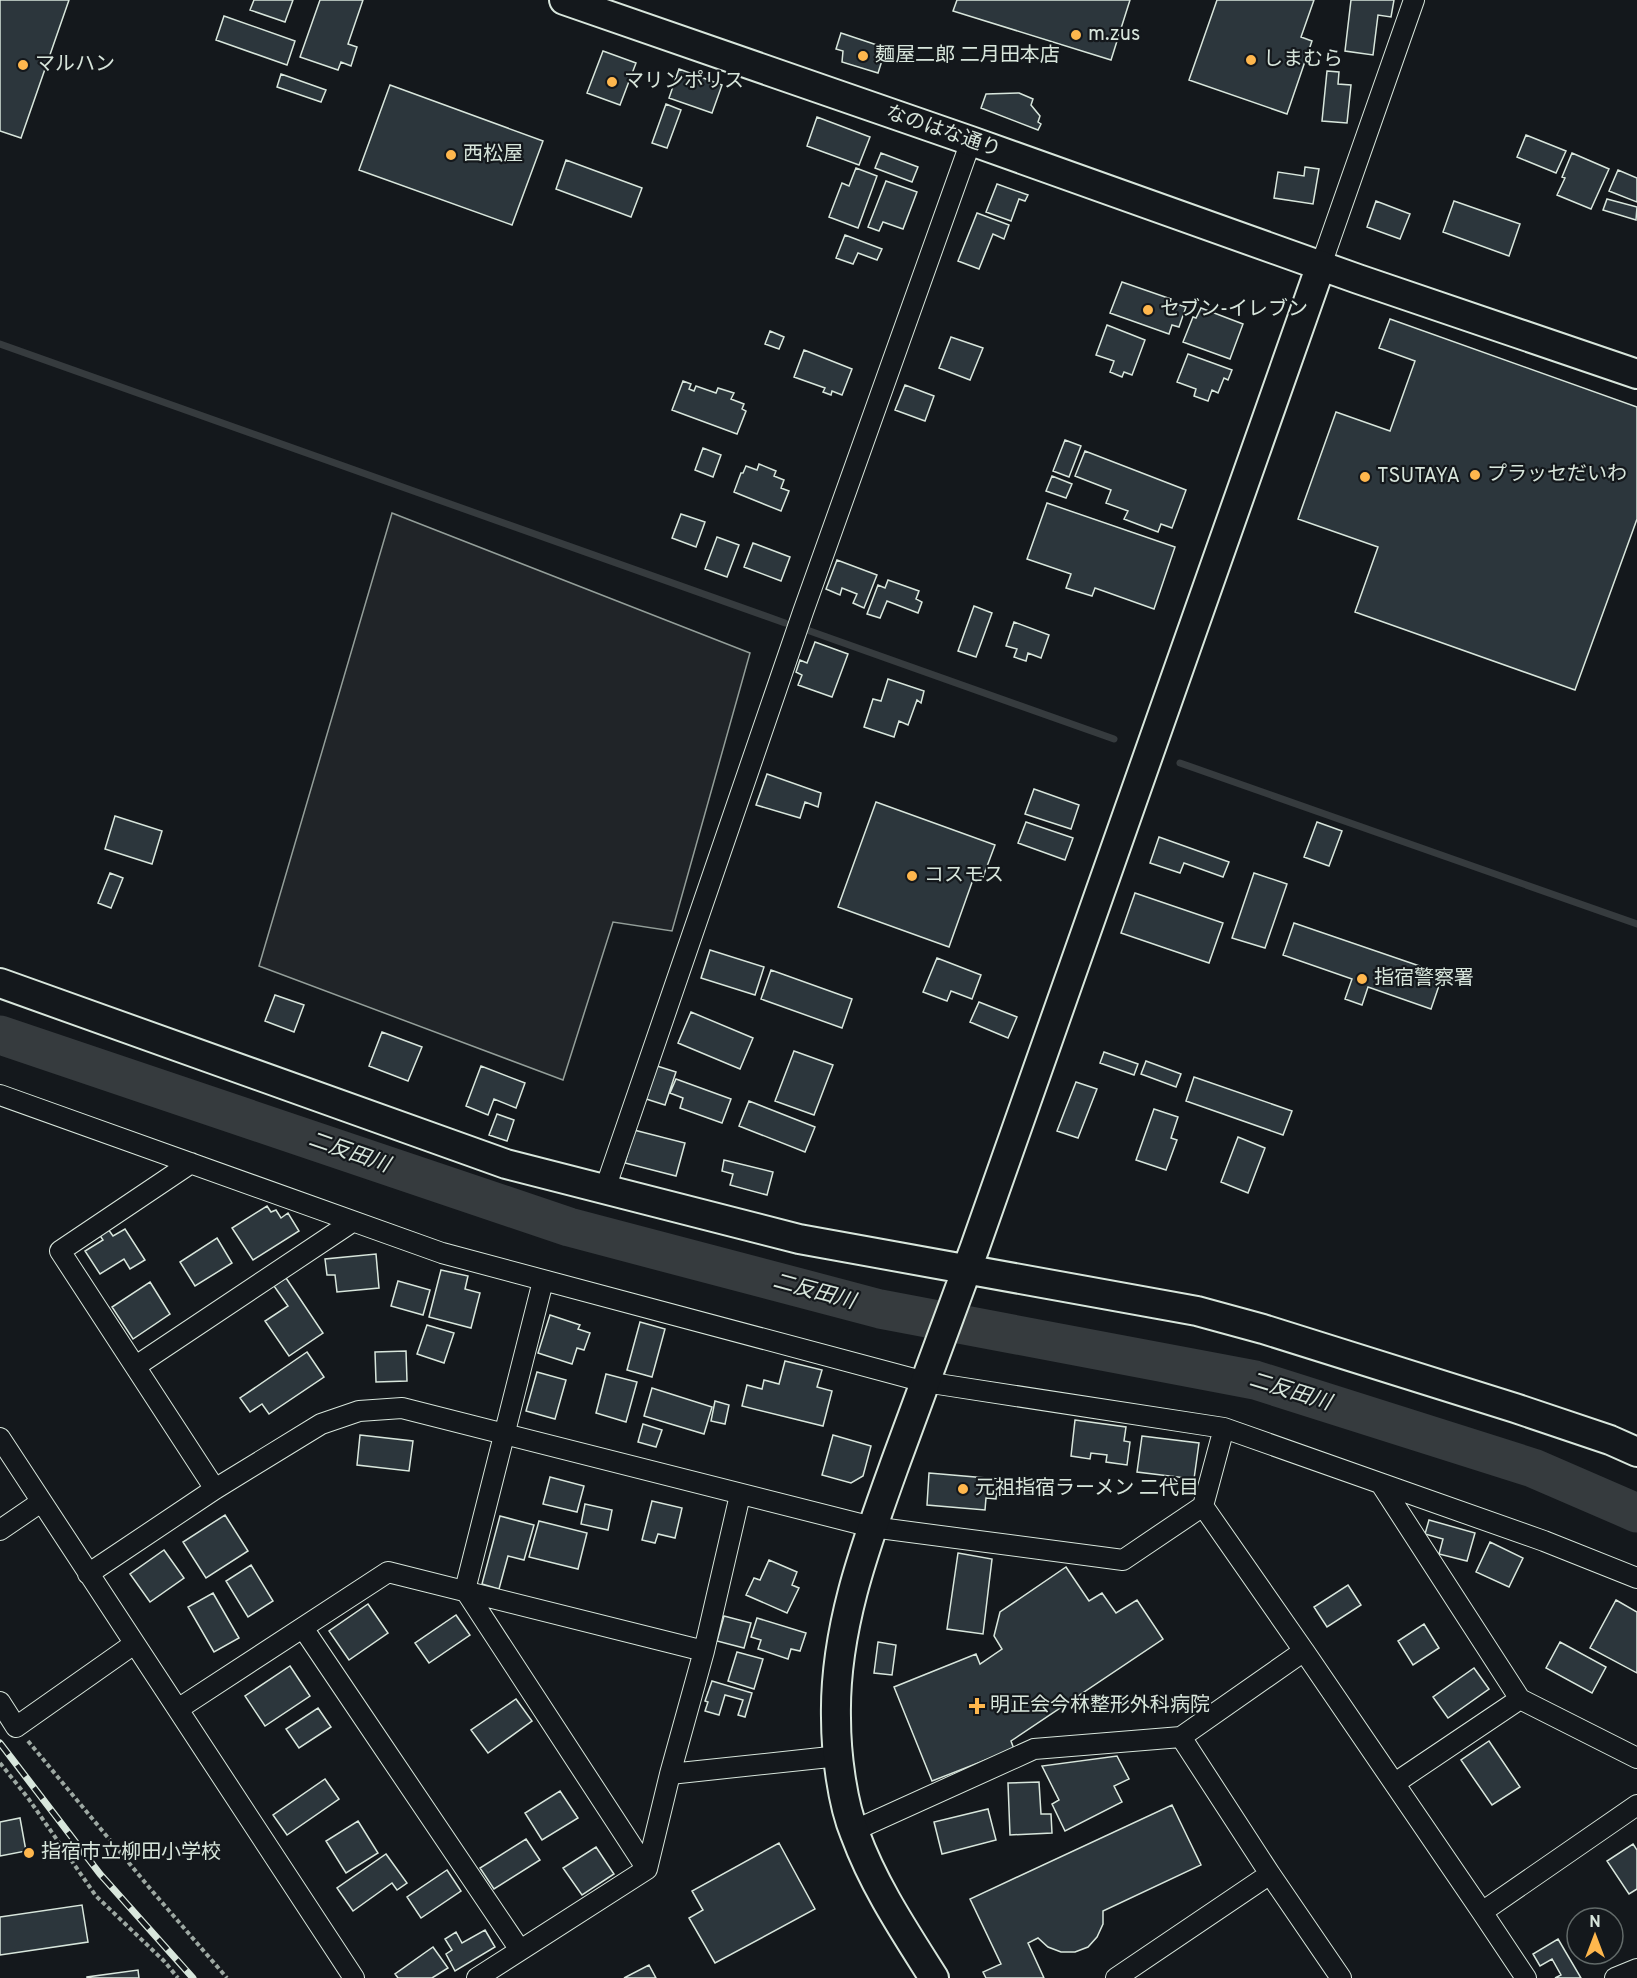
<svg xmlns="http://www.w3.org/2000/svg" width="1637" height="1978" viewBox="0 0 1637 1978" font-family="Overpass,'Noto Sans JP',sans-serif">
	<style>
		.green { fill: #202428; stroke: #939e99; stroke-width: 1.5 }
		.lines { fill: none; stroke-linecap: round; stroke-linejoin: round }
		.stream { stroke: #363b3e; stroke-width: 7 }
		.river { stroke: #363b3e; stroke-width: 39 }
		.building { fill: #2c363c; stroke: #d8e6dc; stroke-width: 1.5 }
		.street-casing { stroke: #d8e6dc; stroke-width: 22 }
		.secondary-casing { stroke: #d8e6dc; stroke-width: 32 }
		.path { stroke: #9da8a2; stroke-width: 4; stroke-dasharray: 4.5 3; stroke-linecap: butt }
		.street { stroke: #14181c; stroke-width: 20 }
		.secondary { stroke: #14181c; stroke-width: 28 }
		.rail-casing { stroke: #d8e6dc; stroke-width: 7 }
		.rail { stroke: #14181c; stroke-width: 4.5; stroke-dasharray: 14; stroke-linecap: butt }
		.poi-dot { fill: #ffb74d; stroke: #14181c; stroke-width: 2 }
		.labels { text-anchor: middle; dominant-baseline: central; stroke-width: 4.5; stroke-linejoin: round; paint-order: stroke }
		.poi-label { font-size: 20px; fill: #d8e6dc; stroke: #14181c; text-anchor: start }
		.street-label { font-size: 20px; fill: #d8e6dc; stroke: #14181c }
		.water-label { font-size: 21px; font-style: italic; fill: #d8e6dc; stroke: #14181c }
	</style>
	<rect width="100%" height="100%" fill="#14181c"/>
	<path class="green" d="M392,513L750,653L672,931L613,922L563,1080L259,966Z"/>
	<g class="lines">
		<path class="stream" d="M0,344L785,623
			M807,630L1114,739
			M1180,763L1637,924"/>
		<path class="river" d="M0,1035L569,1227L880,1309L1255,1380L1533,1468L1637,1513"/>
	</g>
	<path class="building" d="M0,0H69L21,138L0,131Z
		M254,0H293L285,22L250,10Z
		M320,0H363L348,44L357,47L351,66L341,62L338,70L300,57Z
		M957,0H1130L1111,60L953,11Z
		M1217,0H1314L1301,37L1312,41L1287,114L1189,80Z
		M1351,0H1394L1391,17L1378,15L1373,55L1345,51Z
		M224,16L295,41L287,65L216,40Z
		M841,33L886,48L878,73L842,62L843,51L836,49Z
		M603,51L636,63L620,105L587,93Z
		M679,69L722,85L712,113L669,98Z
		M1327,71L1339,72L1338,84L1351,85L1347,123L1322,121Z
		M281,74L326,90L321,102L277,87Z
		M390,85L543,141L512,225L359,170Z
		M1019,93L1033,99L1031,105L1040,116L1038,122L1041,124L1038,130L981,108L986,94Z
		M666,104L681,110L667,148L652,143Z
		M817,117L870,137L859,165L807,146Z
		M1526,135L1566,151L1556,173L1517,157Z
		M881,153L918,167L912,182L875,168Z
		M1572,153L1609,169L1591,209L1557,195L1565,178L1562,177Z
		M566,160L642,188L631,217L556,189Z
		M1305,167L1319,169L1313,204L1274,198L1278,172L1304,176Z
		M856,168L877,176L858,228L829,217L842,183L849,186Z
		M1618,170L1637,178V202L1609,191Z
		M886,181L917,192L903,229L883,222L879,231L868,227Z
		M997,184L1028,195L1025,201L1019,199L1011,221L986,212Z
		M1607,199L1637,207L1636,220L1603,210Z
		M1376,201L1410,214L1400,239L1367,227Z
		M1454,201L1520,224L1509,256L1443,232Z
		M977,213L1009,225L1004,239L993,234L979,269L958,261Z
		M845,235L882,249L877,260L858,253L853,264L836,258Z
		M1122,282L1171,299L1170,302L1186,307L1179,327L1172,325L1169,334L1110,313Z
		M1201,308L1243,324L1230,359L1183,342L1193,317L1196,318Z
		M1390,319L1637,407V519L1575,690L1355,612L1378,547L1298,519L1336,412L1390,431L1415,361L1379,348Z
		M1107,325L1145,340L1132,375L1124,372L1122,377L1110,372L1114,361L1096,355Z
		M770,331L784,337L779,349L765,344Z
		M951,337L983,348L970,380L939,368Z
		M804,350L852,369L842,395L832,391L831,395L823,392L825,388L794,377Z
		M1188,354L1232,370L1228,380L1224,378L1218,393L1212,390L1208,401L1194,396L1196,389L1177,382Z
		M683,381L691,384L689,389L694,391L696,386L716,393L718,388L734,393L731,399L744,404L742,409L746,411L737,434L672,410Z
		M905,385L934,396L925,421L895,410Z
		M1065,440L1081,446L1069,477L1053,471Z
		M703,448L721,455L713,477L695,470Z
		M1085,451L1186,490L1172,528L1161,524L1158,532L1124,519L1128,511L1106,503L1111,490L1075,476Z
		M759,464L776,471L774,476L784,480L781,488L789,491L781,511L734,492L741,473H743L746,466L757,470Z
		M1052,476L1072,484L1066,498L1046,491Z
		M1047,503L1175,547L1154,609L1095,588L1092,596L1066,588L1071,574L1027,559Z
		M681,514L705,522L696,547L672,538Z
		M717,537L739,545L727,577L705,569Z
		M753,543L790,557L781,581L744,567Z
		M837,560L877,575L864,608L853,603L857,594L842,588L840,595L826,589Z
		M888,580L919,591L916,599L922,602L918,613L887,601L880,618L867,614L878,585L885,588Z
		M974,606L992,613L976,657L958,651Z
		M1014,622L1049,635L1041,658L1028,653L1026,661L1014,657L1017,649L1006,646Z
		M815,642L848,654L832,697L798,685L802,675L796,672L800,660L807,663Z
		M888,679L924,691L921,703L917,700L908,725L899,721L894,737L864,727L873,699L881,701Z
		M767,774L821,793L818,807L805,802L800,818L756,805Z
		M1034,789L1079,805L1071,829L1025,814Z
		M876,802L995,845L983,877L975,874L949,947L838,907Z
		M115,816L162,831L152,864L105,849Z
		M1026,822L1073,838L1065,860L1018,843Z
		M1317,822L1342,831L1329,866L1304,857Z
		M1159,837L1229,862L1223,877L1184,863L1180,873L1150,863Z
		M110,873L123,878L111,908L98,903Z
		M1254,873L1287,884L1265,948L1232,938Z
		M1135,893L1223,923L1209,963L1121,933Z
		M1294,923L1443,974L1431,1009L1368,987L1362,1005L1345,999L1352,979L1283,955Z
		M710,950L764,967L755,995L701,978Z
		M937,958L981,975L972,999L951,991L947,1001L923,992Z
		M771,970L852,999L842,1028L761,999Z
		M275,995L304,1005L294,1032L265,1021Z
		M979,1002L1017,1017L1008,1038L970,1022Z
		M691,1012L753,1038L740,1069L678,1043Z
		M382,1032L422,1047L408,1081L369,1066Z
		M794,1051L833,1065L814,1115L775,1101Z
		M1104,1052L1138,1064L1134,1075L1100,1063Z
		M1146,1061L1181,1074L1176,1087L1141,1074Z
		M654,1065L676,1072L665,1105L643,1098Z
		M481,1066L525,1083L516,1108L494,1099L488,1115L466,1106Z
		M1194,1077L1292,1111L1283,1135L1186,1101Z
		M676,1079L731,1099L722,1123L680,1108L683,1098L670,1093Z
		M1076,1082L1097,1089L1078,1138L1057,1131Z
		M749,1101L815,1127L805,1152L739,1126Z
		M1154,1109L1178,1117L1171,1138L1177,1140L1166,1170L1136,1160Z
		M497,1114L514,1120L507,1141L489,1135Z
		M634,1130L685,1143L676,1176L625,1163Z
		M1238,1137L1265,1148L1248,1193L1221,1182Z
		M724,1160L773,1172L767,1195L730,1185L733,1174L722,1171Z
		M267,1206L271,1212L276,1210L281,1218L288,1213L299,1231L253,1260L232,1228Z
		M108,1229L113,1236L125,1229L145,1260L130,1269L124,1259L100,1274L85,1251L103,1240L99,1234Z
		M217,1238L232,1263L195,1286L180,1262Z
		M376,1254L379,1288L337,1292L335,1275H327L325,1259Z
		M441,1270L468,1276L465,1289L480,1293L471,1328L429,1317Z
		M286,1278L323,1333L289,1356L265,1321L288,1306L274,1286Z
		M398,1281L430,1290L423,1315L391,1306Z
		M150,1282L170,1314L133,1339L112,1307Z
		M550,1315L580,1325L578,1329L590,1333L584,1350L577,1348L572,1364L538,1353Z
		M640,1322L665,1329L652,1377L627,1370Z
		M427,1325L454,1333L444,1363L417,1354Z
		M406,1351L407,1381L376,1382L375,1352Z
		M307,1352L324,1377L269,1414L262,1404L250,1412L240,1398Z
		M785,1361L822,1370L817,1387L832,1391L823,1426L742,1406L747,1385L762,1389L764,1380L779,1384Z
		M537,1372L566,1380L555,1419L526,1411Z
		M606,1374L637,1382L626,1422L596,1413Z
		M652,1388L712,1407L704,1434L644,1416Z
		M715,1401L729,1405L725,1424L711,1421Z
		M1075,1420L1126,1427L1124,1441L1130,1442L1127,1465L1106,1462L1107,1455L1091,1453L1090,1459L1071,1456Z
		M643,1424L662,1430L656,1447L638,1442Z
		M360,1435L413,1441L409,1471L357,1465Z
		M833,1435L871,1446L863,1476L851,1483L822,1475Z
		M1142,1436L1199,1443L1194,1479L1137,1472Z
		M929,1473L998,1479L996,1499L986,1498L985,1510L927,1505Z
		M550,1477L584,1486L577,1512L543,1504Z
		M652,1501L682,1508L675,1538L658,1534L655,1543L642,1540Z
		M585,1504L612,1510L608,1530L581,1524Z
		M225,1515L248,1551L206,1578L183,1542Z
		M500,1516L534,1525L524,1560L508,1556L499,1589L482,1584Z
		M1429,1520L1475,1533L1467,1561L1439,1554L1443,1539L1425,1534Z
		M539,1521L587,1533L578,1569L529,1557Z
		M1490,1542L1523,1558L1509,1587L1476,1572Z
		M164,1550L184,1578L150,1602L130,1574Z
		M958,1553L992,1559L983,1634L947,1629Z
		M769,1560L797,1572L792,1585L799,1588L787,1613L746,1595L754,1578L760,1580Z
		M251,1565L273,1601L248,1617L226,1581Z
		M1066,1567L1089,1601L1102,1593L1116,1613L1137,1600L1163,1639L1011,1741L1014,1749L932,1781L894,1687L976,1654L980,1664L1002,1649L994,1636L1000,1612Z
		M1348,1585L1361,1605L1327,1627L1314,1607Z
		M213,1593L239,1638L214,1652L188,1607Z
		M1616,1600L1637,1612V1673L1590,1648Z
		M368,1604L388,1633L349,1660L329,1631Z
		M456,1615L470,1635L429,1663L415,1643Z
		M724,1616L751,1623L744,1648L717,1641Z
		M757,1618L806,1633L800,1651L791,1649L788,1659L758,1649L761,1640L751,1637Z
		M1424,1624L1439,1648L1413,1665L1398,1641Z
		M878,1642L896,1645L892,1675L874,1673Z
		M1560,1642L1606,1667L1592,1693L1546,1668Z
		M737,1652L763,1659L754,1689L728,1681Z
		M290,1666L310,1696L265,1726L245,1696Z
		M1474,1668L1489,1689L1448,1718L1433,1697Z
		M712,1681L752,1693L745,1717L738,1715L743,1700L725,1695L719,1715L705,1711L708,1702L705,1701Z
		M516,1699L532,1721L488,1753L471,1730Z
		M318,1708L331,1727L299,1748L286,1729Z
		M1489,1741L1520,1787L1492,1805L1461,1760Z
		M1117,1756L1129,1779L1114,1786L1122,1802L1065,1831L1052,1804L1059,1800L1042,1766Z
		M325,1779L339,1799L287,1835L273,1815Z
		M1039,1782L1041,1814H1051L1052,1833L1010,1835L1008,1783Z
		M560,1791L578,1818L542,1840L525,1813Z
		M1172,1805L1201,1865L1103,1911V1924L1097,1937L1088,1947L1075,1952H1061L1048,1947L1038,1938L1028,1943L1044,1978H986L983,1972L1001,1964L970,1899Z
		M988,1809L996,1840L942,1854L934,1822Z
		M20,1818L26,1851L0,1856V1822Z
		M358,1821L378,1853L346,1873L326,1841Z
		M526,1839L540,1860L494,1889L480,1868Z
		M779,1843L815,1909L715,1963L689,1918L703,1910L692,1891Z
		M1633,1844L1637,1850V1889L1629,1894L1607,1861Z
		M596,1847L614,1874L582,1895L563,1868Z
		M386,1854L407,1883L397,1890L392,1883L353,1911L337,1888Z
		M447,1870L461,1891L421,1918L407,1897Z
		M82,1905L88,1942L0,1955V1917Z
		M485,1930L495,1947L455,1971L446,1954L452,1950L445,1939L456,1932L462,1943Z
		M1558,1939L1581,1978H1555L1561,1975L1552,1959L1540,1966L1533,1954Z
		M433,1947L448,1968L432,1978H398L395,1974Z
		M649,1965L656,1978H624Z
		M138,1970L139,1978H87V1977Z"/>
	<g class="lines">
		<g class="street-casing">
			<path id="street" d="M1321,265L1414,0
				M0,1095L442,1253L925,1382L1224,1428L1544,1541L1637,1578
				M191,1163L60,1251L215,1489
				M605,1189L803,612L971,141
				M543,1281L465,1590L647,1869
				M136,1366L352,1222
				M0,1438L354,1978
				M1381,1484L1520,1699L1637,1758
				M0,1530L41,1502
				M88,1574L215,1489L321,1424L359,1411L402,1408L872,1527L1123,1560L1203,1506L1224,1428
				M303,1628L520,1950
				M1304,1651L1482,1912L1526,1978
				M0,1702L16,1727L134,1644
				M178,1709L388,1572L704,1651
				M1181,1737L1304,1651L1203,1506
				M670,1774L839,1756
				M1395,1783L1520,1699
				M853,1831L1034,1749L1181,1737L1270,1874L1341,1978
				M1482,1912L1637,1805
				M477,1978L647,1869L670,1774L704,1651L740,1495
				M1116,1978L1270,1874
				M1615,1978L1637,1969"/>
		</g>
		<g class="secondary-casing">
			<path id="secondary" d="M564,0L971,141L1358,279L1637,374
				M0,983L506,1164L799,1239L1197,1311L1263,1329L1515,1408L1610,1440L1637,1452
				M934,1978C905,1932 874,1886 855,1834C842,1803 836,1752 836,1718C834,1629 866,1544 896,1461C922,1390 949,1319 975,1247C1090,920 1206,593 1321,265"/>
		</g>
		<path class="path" d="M28,1741L153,1892L227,1978
			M0,1763L28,1798L96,1896L164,1961L178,1978"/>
		<use href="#street" class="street"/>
		<use href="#secondary" class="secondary"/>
		<g class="rail-casing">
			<path id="rail" d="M0,1743L100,1874L193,1978"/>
		</g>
		<use href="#rail" class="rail"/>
	</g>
	<g class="poi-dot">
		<circle cx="1076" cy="35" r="6"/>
		<circle cx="863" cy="56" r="6"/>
		<circle cx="1251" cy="60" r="6"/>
		<circle cx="23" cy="65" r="6"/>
		<circle cx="612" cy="82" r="6"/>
		<circle cx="451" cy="155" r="6"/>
		<circle cx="1148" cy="310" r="6"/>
		<circle cx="1475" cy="475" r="6"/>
		<circle cx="1365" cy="477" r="6"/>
		<circle cx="912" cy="876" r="6"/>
		<circle cx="1362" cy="979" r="6"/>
		<circle cx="963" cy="1489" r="6"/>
		<path d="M974 1697h6v6h6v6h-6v6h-6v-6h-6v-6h6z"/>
		<circle cx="29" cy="1853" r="6"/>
	</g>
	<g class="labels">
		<g class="poi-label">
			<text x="1088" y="35">m.zus</text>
			<text x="875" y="56">麺屋二郎 二月田本店</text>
			<text x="1263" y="60">しまむら</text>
			<text x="35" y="65">マルハン</text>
			<text x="624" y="82">マリンポリス</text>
			<text x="463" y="155">西松屋</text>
			<text x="1160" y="310">セブン-イレブン</text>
			<text x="1487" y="475">プラッセだいわ</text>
			<text x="1377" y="477">TSUTAYA</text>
			<text x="924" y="876">コスモス</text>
			<text x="1374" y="979">指宿警察署</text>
			<text x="975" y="1489">元祖指宿ラーメン 二代目</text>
			<text x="990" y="1706">明正会今林整形外科病院</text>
			<text x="41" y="1853">指宿市立柳田小学校</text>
		</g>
		<g class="street-label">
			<text transform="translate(943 132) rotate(19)">なのはな通り</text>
		</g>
		<g class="water-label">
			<text transform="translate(349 1153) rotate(19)">二反田川</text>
			<text transform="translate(814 1292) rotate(15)">二反田川</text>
			<text transform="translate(1290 1392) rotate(17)">二反田川</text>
		</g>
	</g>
	<g transform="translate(1595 1936)"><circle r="28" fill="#14181c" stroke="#626a69" stroke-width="1.5"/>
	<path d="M0-4.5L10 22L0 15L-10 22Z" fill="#ffb74d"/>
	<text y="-9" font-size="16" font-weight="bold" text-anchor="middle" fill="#d8e6dc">N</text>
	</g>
</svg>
